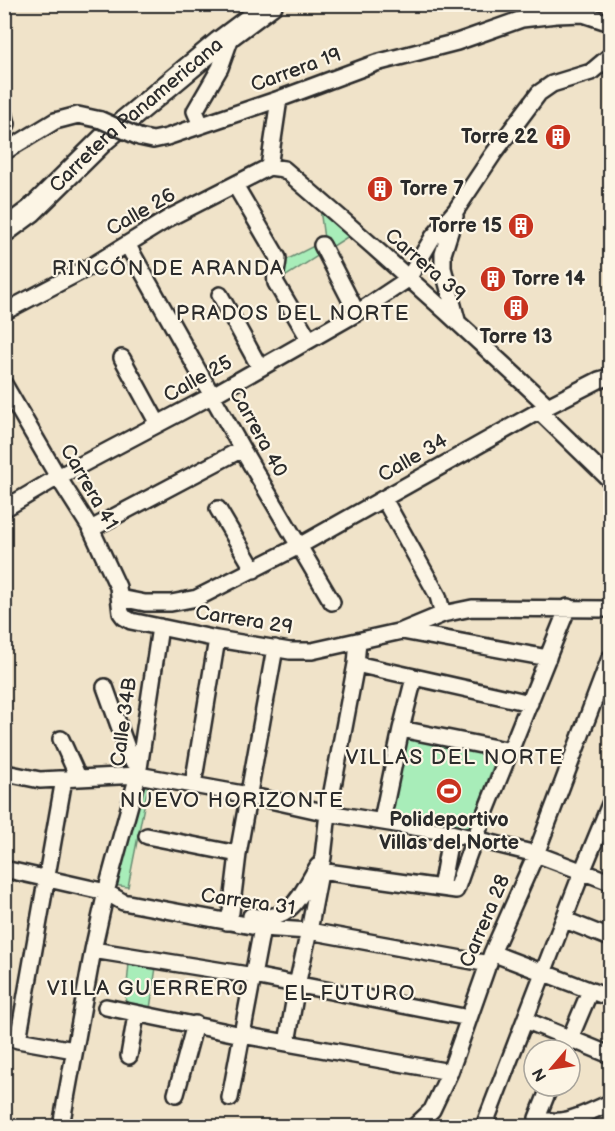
<svg xmlns="http://www.w3.org/2000/svg" width="615" height="1131" viewBox="0 0 615 1131" font-family="'Balsamiq Sans',sans-serif">
	<style>
		.green { fill: #a8edb9; stroke: #6a8c72; stroke-width: 1.5 }
		.lines { fill: none; stroke-linecap: round; stroke-linejoin: round }
		.minor-casing { stroke: #2b2b2b; stroke-width: 20 }
		.highway-casing { stroke: #2b2b2b; stroke-width: 27 }
		.minor { stroke: #fcf5e5; stroke-width: 15 }
		.highway { stroke: #fcf5e5; stroke-width: 22 }
		.minor-bridge-casing { stroke: #2b2b2b; stroke-width: 20; stroke-linecap: butt }
		.minor-bridge { stroke: #fcf5e5; stroke-width: 15 }
		.labels { text-anchor: middle; dominant-baseline: central; stroke-width: 4.5; stroke-linejoin: round; paint-order: stroke }
		.street-label { font-size: 20px; fill: #2b2b2b; stroke: #fcf5e5 }
		.poi-label { font-size: 20px; font-weight: bold; fill: #2b2b2b; stroke: #fcf5e5; text-anchor: end }
		.neighbourhood-label { font-size: 21px; letter-spacing: 1.5px; fill: #2b2b2b; stroke: #fcf5e5 }
	</style>
	<rect width="100%" height="100%" fill="#f0e3c9"/>
	<filter id="ink" filterUnits="userSpaceOnUse"><feTurbulence type="fractalNoise" baseFrequency=".0167" numOctaves="2"/><feDisplacementMap in="SourceGraphic" scale="12" xChannelSelector="R" yChannelSelector="G"/><feConvolveMatrix kernelMatrix="1 2 1 2 8 2 1 2 1" color-interpolation-filters="sRGB"/></filter>
	<g filter="url(#ink)">
		<path class="green" d="M319,201L352,234L280,280L284,261L320,243L324,239Z
			M404,734L498,753L470,828L389,814Z
			M140,785L148,786L128,887L112,885Z
			M129,963L156,967L150,1009L125,1006Z"/>
		<g class="lines">
			<g class="minor-casing">
				<path id="minor" d="M4,112L7,124L4,131
					M201,125L195,111L220,68L231,37
					M139,137L153,140L167,137L279,99L376,63L457,42L522,19L556,15L583,14L610,23
					M4,152L55,121L78,115L101,120
					M269,167L279,99
					M235,185L278,258C278,267 274,275 276,283L309,339
					M455,216L443,254V268L457,320
					M127,244L242,449L332,602
					M322,245L357,313
					M220,295L260,368
					M4,312L95,264L171,217L269,167L284,169C374,246 462,325 548,406
					M122,358L158,424
					M4,384L58,477L91,529L118,587L121,613L124,617L131,621L217,639L290,651H312L402,631L443,614L472,608L610,609
					M539,411L610,480
					M384,499L438,596L443,614
					M4,509L58,477L213,395L357,313L408,279L433,237L456,210L494,153L539,93L552,84L591,72L610,56
					M218,509L254,570
					M91,529L242,449
					M120,598L145,603H171L197,598L299,546L548,406L599,380L610,377
					M402,631L548,658
					M356,664L530,703
					M105,687L131,759L139,766
					M401,729L511,751
					M61,739L78,777
					M6,773L40,780L138,775L248,795L328,813L451,833L536,854L610,882
					M193,785L217,639
					M382,820L401,729L414,678
					M147,836L238,854
					M4,869L106,892L123,902L262,928L309,931L489,964
					M320,871L456,890L469,853L568,607
					M441,888L451,833
					M251,916C292,924 300,895 318,866
					M565,920L610,938
					M227,922L231,912L238,854L275,648
					M93,950L254,976L469,1018
					M492,953L610,998
					M106,1007L242,1035L450,1072
					M525,1020L610,1055
					M4,1036L18,1040L74,1050
					M18,1040L64,779
					M287,1043L297,985L309,931L323,857L328,813L356,664L358,641
					M565,1050L590,991
					M129,1056L136,1015
					M550,1086L537,1118C563,1128 586,1113 610,1103
					M176,1094L195,1024
					M230,1098L262,928L266,919
					M61,1126L93,950L106,892L138,775L160,627
					M415,1126L432,1110L450,1072L492,953L536,854L610,658
					M484,1126L582,872L610,804"/>
			</g>
			<g class="highway-casing">
				<g id="highway">
					<path id="s1" d="M4,231L31,211L105,138L219,43L271,4"/>
				</g>
			</g>
			<use href="#minor" class="minor"/>
			<use href="#highway" class="highway"/>
			<g class="minor-bridge-casing">
				<path id="minor-bridge" d="M101,120L139,137"/>
			</g>
			<use href="#minor-bridge" class="minor-bridge"/>
		</g>
	</g>
	<defs>
		<g id="building-disc" transform="scale(1.35)"><circle r="9.5" fill="#c8321e" stroke="#fcf5e5"/><path d="M-4-6H4V6H1V3H-1V6H-4ZM-2.5-4.3h1.7v1.8h-1.7ZM.8-4.3h1.7v1.8H.8ZM-2.5-1h1.7V.8h-1.7ZM.8-1h1.7V.8H.8Z" fill="#fff"/></g>
		<g id="stadium-disc" transform="scale(1.35)"><circle r="9.5" fill="#c8321e" stroke="#fcf5e5"/><path d="M0-5a6.5 5 0 1 0 0 10a6.5 5 0 1 0 0-10ZM-3.5-1.8h7v3.6h-7Z" fill="#fff"/></g>
	</defs>
	<g fill-rule="evenodd">
		<use href="#building-disc" x="558" y="137"/>
		<use href="#building-disc" x="380" y="189"/>
		<use href="#building-disc" x="521" y="226"/>
		<use href="#building-disc" x="493" y="279"/>
		<use href="#building-disc" x="516" y="308"/>
		<use href="#stadium-disc" x="449" y="791"/>
	</g>
	<g class="labels">
		<g class="street-label">
			<text transform="translate(296 70) rotate(-20)">Carrera 19</text>
			<text stroke="none"><textPath href="#s1" startOffset="176">Carretera Panamericana</textPath></text>
			<text transform="translate(141 212) rotate(-30)">Calle 26</text>
			<text transform="translate(425 265) rotate(41)">Carrera 39</text>
			<text transform="translate(198 379) rotate(-29)">Calle 25</text>
			<text transform="translate(258 432) rotate(61)">Carrera 40</text>
			<text transform="translate(413 458) rotate(-30)">Calle 34</text>
			<text transform="translate(89 487) rotate(60)">Carrera 41</text>
			<text transform="translate(244 620) rotate(9)">Carrera 29</text>
			<text transform="translate(124 722) rotate(-82)">Calle 34B</text>
			<text transform="translate(248 902) rotate(8)">Carrera 31</text>
			<text transform="translate(485 921) rotate(-67)">Carrera 28</text>
		</g>
		<g class="poi-label">
			<text x="538" y="137">Torre 22</text>
			<text x="400" y="189" text-anchor="start">Torre 7</text>
			<text x="502" y="226">Torre 15</text>
			<text x="512" y="279" text-anchor="start">Torre 14</text>
			<text x="516" y="337" text-anchor="middle">Torre 13</text>
			<text x="449" y="820" text-anchor="middle">Polideportivo<tspan x="449" dy="23">Villas del Norte</tspan></text>
		</g>
		<g class="neighbourhood-label">
			<text x="168" y="268">RINCÓN DE ARANDA</text>
			<text x="293" y="313">PRADOS DEL NORTE</text>
			<text x="455" y="757">VILLAS DEL NORTE</text>
			<text x="232" y="800">NUEVO HORIZONTE</text>
			<text x="148" y="988">VILLA GUERRERO</text>
			<text x="350" y="993">EL FUTURO</text>
		</g>
	</g>
	<rect width="615" height="1131" fill="none" stroke="#fcf5e5" stroke-width="24"/>
	<rect x="12" y="12" width="591" height="1107" fill="none" stroke="#2b2b2b" stroke-width="2" filter="url(#ink)"/>
	<g transform="translate(552 1068) rotate(241)"><circle r="28" fill="#fcf5e5" stroke="#a8a49b" stroke-width="1.5"/>
	<path d="M0-4.5L10 22L0 15L-10 22Z" fill="#c8321e"/>
	<text y="-9" font-size="16" font-weight="bold" text-anchor="middle" fill="#2b2b2b">N</text>
	</g>
</svg>
